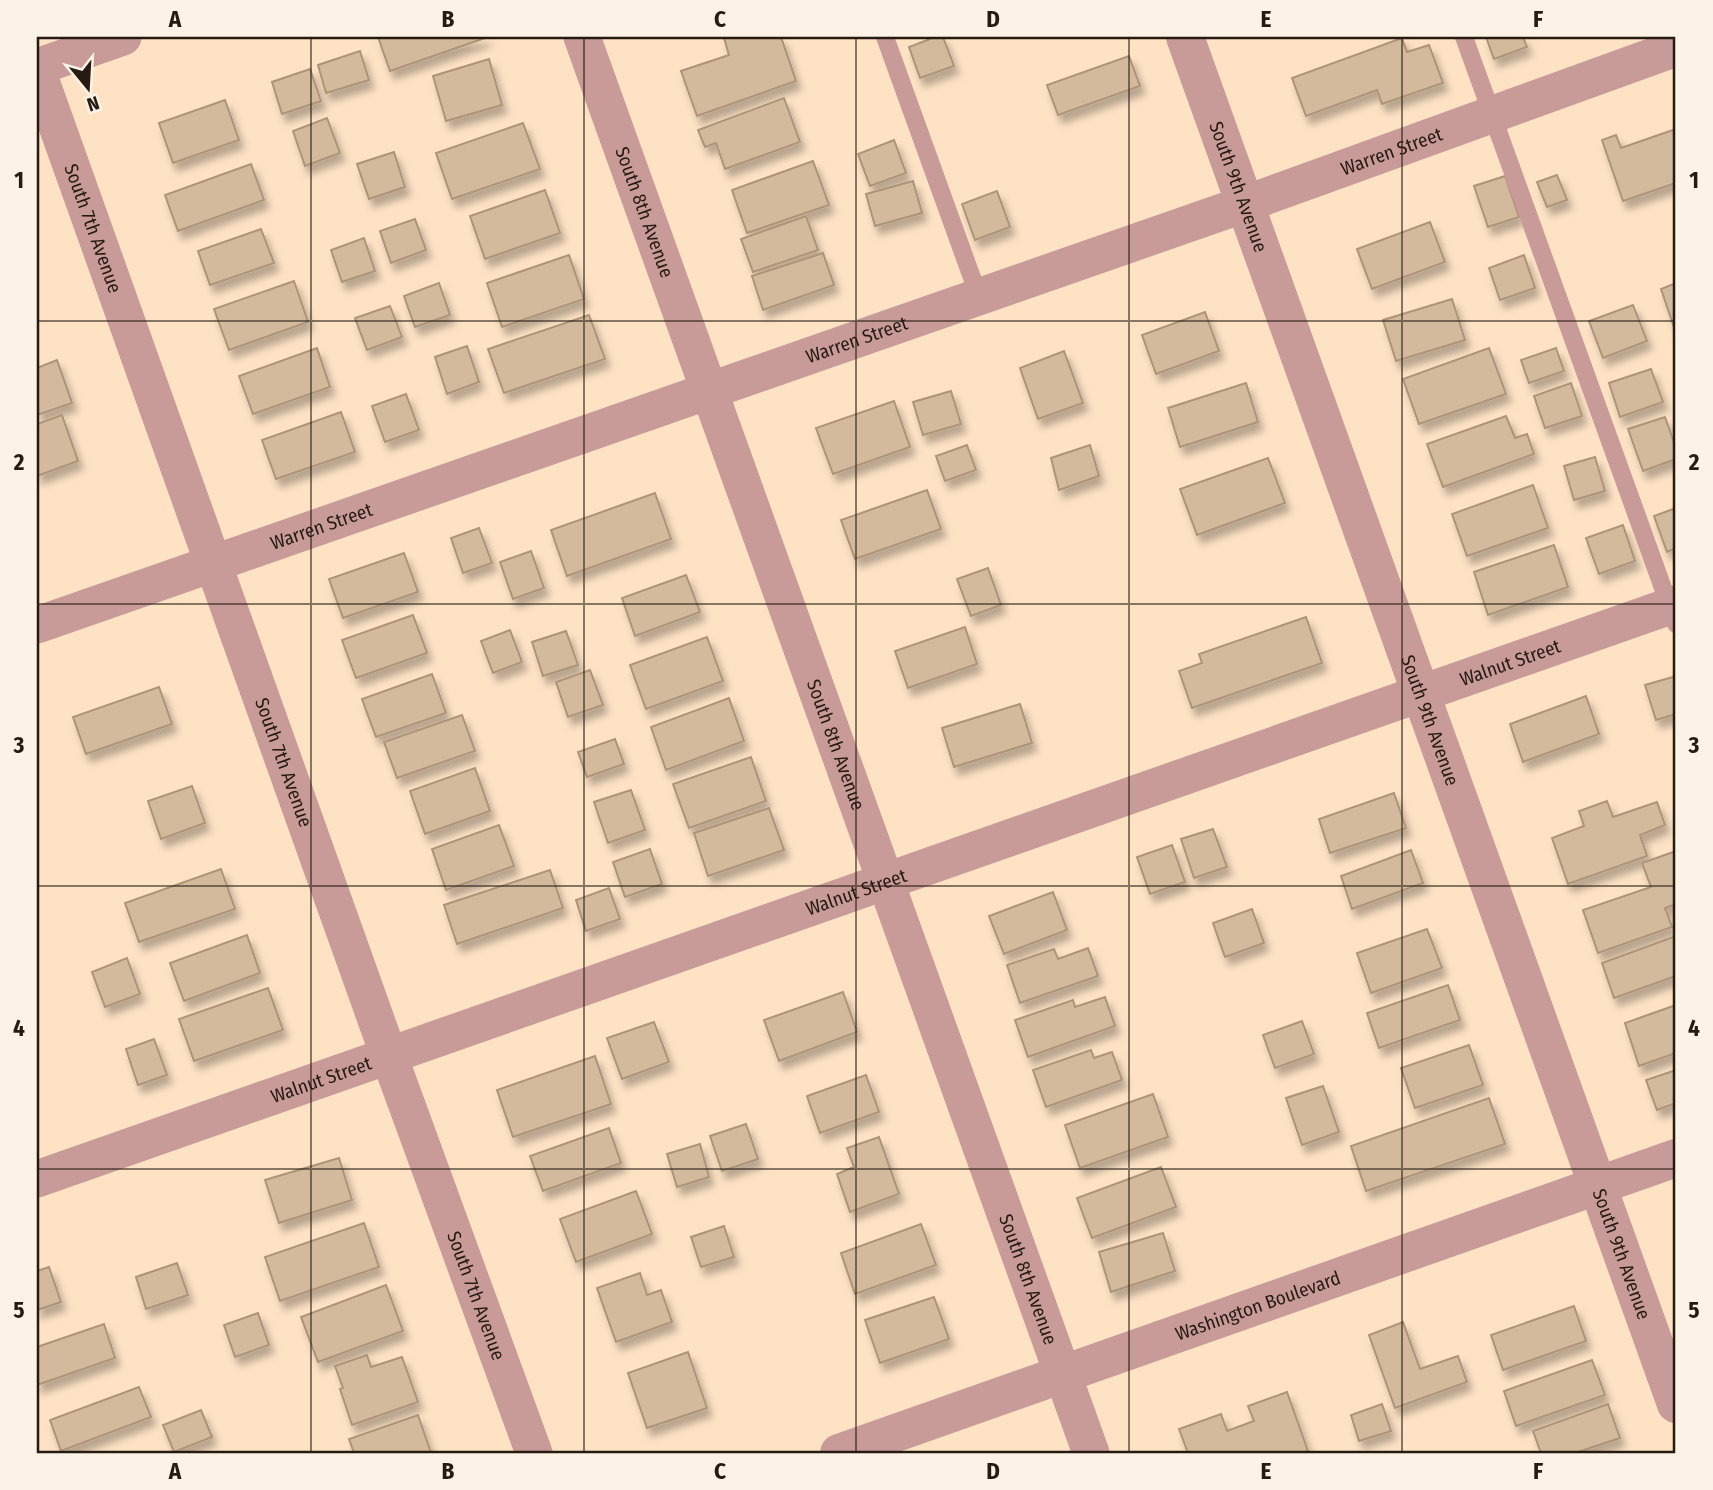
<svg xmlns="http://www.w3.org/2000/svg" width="1713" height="1490" viewBox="0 0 1713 1490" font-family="'Fira Sans Condensed',sans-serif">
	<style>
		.building { fill: #d4ba9d; stroke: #ad9478; stroke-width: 2; filter: url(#shadow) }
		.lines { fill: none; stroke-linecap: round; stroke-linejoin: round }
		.service { stroke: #c89a98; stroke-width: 18 }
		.minor { stroke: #c89a98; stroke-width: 37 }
		.tertiary { stroke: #c89a98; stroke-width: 38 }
		.grid { fill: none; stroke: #251b10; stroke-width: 2; stroke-opacity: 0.55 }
		.labels { text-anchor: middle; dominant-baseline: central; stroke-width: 6; stroke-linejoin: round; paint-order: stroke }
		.street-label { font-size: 19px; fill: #251b10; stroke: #fdf2e6 }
		.neatline { fill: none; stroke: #251b10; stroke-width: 2.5 }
		.grid-label { font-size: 23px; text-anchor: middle; font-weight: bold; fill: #251b10 }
	</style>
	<defs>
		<filter id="shadow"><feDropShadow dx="4.5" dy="8" stdDeviation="3.5" flood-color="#0004"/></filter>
	</defs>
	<rect width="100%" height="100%" fill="#fde2c4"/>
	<path class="building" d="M378,37H488L390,71Z
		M726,37H781L796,81L697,116L681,71L729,55L724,38Z
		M935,37H943L954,66L920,78L909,47Z
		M1486,37H1523L1527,47L1494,59Z
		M1402,38L1407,52L1429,45L1443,83L1382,104L1377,90L1306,116L1292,78Z
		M360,51L369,80L326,93L318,65Z
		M1129,56L1140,86L1058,115L1047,85Z
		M489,59L502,105L446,121L433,76Z
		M310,69L321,101L282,114L272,82Z
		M784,98L800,142L725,169L716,143L705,147L698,130Z
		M225,100L239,140L173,163L159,123Z
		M327,118L340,153L305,166L293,131Z
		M523,123L540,169L452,199L436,153Z
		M1676,129V183L1623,201L1602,140L1616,135L1621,148Z
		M894,140L906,173L870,186L858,154Z
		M394,152L405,187L369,199L357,164Z
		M813,161L829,205L747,233L732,190Z
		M251,164L264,200L178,231L165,195Z
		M1557,175L1567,200L1547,207L1537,182Z
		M1505,176L1519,217L1488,227L1474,186Z
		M913,181L922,213L875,226L866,194Z
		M545,190L560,233L485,259L470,216Z
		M997,191L1010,227L975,240L962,204Z
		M806,216L818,250L753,272L741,239Z
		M415,219L426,250L391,263L380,231Z
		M1430,222L1445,262L1372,289L1357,249Z
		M261,229L274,263L210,285L198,251Z
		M364,238L375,271L342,282L331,250Z
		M823,253L834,285L763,310L752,276Z
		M569,255L584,299L502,327L487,283Z
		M1524,255L1535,288L1500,300L1489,268Z
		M294,281L308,322L229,350L214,309Z
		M439,283L450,315L415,327L404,296Z
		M1676,283V330H1675L1661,289Z
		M1452,299L1465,340L1396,361L1383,320Z
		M1633,305L1647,341L1603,358L1589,321Z
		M390,306L402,337L367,350L355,318Z
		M1205,312L1219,351L1156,374L1142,335Z
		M589,315L605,359L504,393L488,349Z
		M467,346L479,382L447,394L435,357Z
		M317,348L330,387L253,414L239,376Z
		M1489,348L1506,394L1419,424L1403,379Z
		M1556,348L1564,371L1529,383L1521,360Z
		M1064,351L1083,403L1038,419L1020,368Z
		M57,360L72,403L37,415V368Z
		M1651,369L1663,402L1620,417L1609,383Z
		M1246,383L1258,422L1180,447L1168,408Z
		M1571,383L1582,416L1545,428L1534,396Z
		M951,391L961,424L923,435L913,402Z
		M406,394L419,430L385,442L372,406Z
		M894,401L910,447L833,474L816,428Z
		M341,412L355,452L276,479L262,440Z
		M62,415L78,461L37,476V424Z
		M1506,416L1515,438L1527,434L1534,454L1443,487L1427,444Z
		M1665,417L1676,448V459L1643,471L1628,429Z
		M967,445L976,470L945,481L936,456Z
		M1090,445L1099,476L1059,490L1051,458Z
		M1595,457L1605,491L1574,500L1564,466Z
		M1268,458L1285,503L1197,535L1180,489Z
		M1533,485L1548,528L1467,556L1452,514Z
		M927,490L941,529L855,559L841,520Z
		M655,493L671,539L567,576L551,530Z
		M1676,508V548L1667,552L1654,516Z
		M1623,525L1635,561L1599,574L1586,538Z
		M479,528L492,563L463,573L451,538Z
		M1554,545L1568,587L1488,615L1474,572Z
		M531,551L544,588L513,599L500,562Z
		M404,553L418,592L343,618L329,579Z
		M988,568L1001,605L971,616L957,579Z
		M686,575L700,612L635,636L622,598Z
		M413,615L427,653L356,678L342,640Z
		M1306,617L1322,663L1192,708L1179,671L1202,663L1199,654Z
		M965,627L977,664L908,688L895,651Z
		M510,630L522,662L493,673L481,641Z
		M566,631L578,665L543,676L532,642Z
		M707,637L723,681L646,709L630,665Z
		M590,670L603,705L568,717L556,682Z
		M432,674L446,713L376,737L362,699Z
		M1676,676V714L1656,720L1645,685Z
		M159,687L172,724L86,754L73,717Z
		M1586,696L1599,734L1523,762L1510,724Z
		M729,698L744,741L666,770L651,727Z
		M1020,704L1032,743L954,767L942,728Z
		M462,715L475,751L397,778L384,742Z
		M615,739L624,764L587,777L578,752Z
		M751,757L766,801L689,828L673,784Z
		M475,768L490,811L425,834L410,791Z
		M192,786L205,823L161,839L148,801Z
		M631,790L645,830L608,843L594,802Z
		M1394,793L1406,828L1330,853L1319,819Z
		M1607,801L1613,817L1657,802L1665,825L1640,835L1647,856L1568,884L1552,838L1584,826L1579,811Z
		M769,808L784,850L708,876L694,833Z
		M499,825L514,866L446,890L432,849Z
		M1213,829L1227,867L1194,878L1181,839Z
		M1172,845L1185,882L1150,894L1137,857Z
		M650,849L662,884L625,897L613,862Z
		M1411,850L1423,883L1352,909L1341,876Z
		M1676,851V904L1665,908L1672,927L1598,953L1583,910L1651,887L1642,863Z
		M221,869L235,909L139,942L125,903Z
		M550,870L563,908L457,944L444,905Z
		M609,888L620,919L586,931L576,900Z
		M1053,892L1067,930L1004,954L989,916Z
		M1252,909L1264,943L1225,957L1213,923Z
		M1427,929L1442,968L1371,993L1357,953Z
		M247,935L260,973L184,1001L170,963Z
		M1676,936V976L1614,998L1602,963Z
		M1088,948L1098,976L1020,1003L1007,965L1054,949L1058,959Z
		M127,958L140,994L105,1007L92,972Z
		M1448,985L1460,1020L1379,1048L1367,1013Z
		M268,988L283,1030L194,1061L179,1019Z
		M843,992L857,1032L779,1061L764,1020Z
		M1105,997L1115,1026L1028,1057L1015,1020L1073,1000L1075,1007Z
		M1676,1005V1053L1639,1066L1625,1023Z
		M1302,1021L1314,1054L1275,1068L1263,1035Z
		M654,1022L669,1062L622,1079L607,1038Z
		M154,1039L167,1075L138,1085L126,1049Z
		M1469,1045L1483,1085L1415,1108L1401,1068Z
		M1091,1050L1094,1058L1112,1052L1122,1080L1046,1107L1033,1070Z
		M595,1056L611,1104L513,1137L497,1090Z
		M1676,1070V1103L1657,1110L1646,1080Z
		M866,1075L879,1112L820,1133L807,1096Z
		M1323,1086L1339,1132L1302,1145L1286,1098Z
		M1153,1094L1168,1137L1080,1168L1065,1125Z
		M1489,1098L1505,1144L1366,1191L1351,1146Z
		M746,1124L758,1159L722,1171L710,1136Z
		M609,1128L621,1163L543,1191L530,1156Z
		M879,1137L899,1194L850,1212L837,1174L854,1167L847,1148Z
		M700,1144L709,1177L677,1187L667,1154Z
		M339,1158L352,1200L279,1223L265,1180Z
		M1161,1167L1176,1207L1092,1238L1077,1198Z
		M636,1191L652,1234L576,1262L560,1219Z
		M364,1223L379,1267L280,1301L265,1257Z
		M921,1224L936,1265L855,1294L841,1253Z
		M724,1226L734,1257L701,1267L691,1237Z
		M1163,1233L1175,1271L1111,1292L1099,1252Z
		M177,1263L188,1295L146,1309L136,1277Z
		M49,1267L61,1302L37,1310V1271Z
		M640,1273L647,1295L661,1290L672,1322L616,1342L597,1288Z
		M386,1285L403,1331L318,1362L301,1317Z
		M934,1297L949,1339L880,1363L865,1320Z
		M1574,1306L1586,1341L1503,1370L1491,1335Z
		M258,1313L269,1345L235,1357L224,1325Z
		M1403,1322L1420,1369L1458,1356L1467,1382L1395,1408L1369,1335Z
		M104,1324L115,1358L37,1385V1347Z
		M688,1352L707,1408L647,1428L628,1373Z
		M367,1355L371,1367L402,1357L418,1402L352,1425L340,1389L343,1388L335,1366Z
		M1592,1360L1605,1395L1516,1426L1504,1391Z
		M139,1387L151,1417L61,1451L50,1420Z
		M1287,1392L1308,1451L1302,1453H1188L1179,1429L1221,1414L1227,1431L1254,1421L1248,1406Z
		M1382,1404L1391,1431L1359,1441L1351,1415Z
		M1608,1404L1620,1438L1575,1453H1541L1533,1431Z
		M201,1410L212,1437L174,1452L163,1425Z
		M418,1415L431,1453H354L349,1439Z"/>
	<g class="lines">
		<path class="service" d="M885,37L979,297
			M1464,37L1676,624"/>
		<g class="minor">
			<path id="s1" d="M582,37L1091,1453"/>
			<path d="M37,67L123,37"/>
			<path id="s2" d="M37,70L389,1056L534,1453"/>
			<path id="s3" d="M37,625L1245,204L1676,48"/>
			<path id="s4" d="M37,1179L1676,604"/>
		</g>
		<g class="tertiary">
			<path id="s5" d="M1185,37L1676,1404"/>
			<path id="s6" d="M839,1453L1676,1158"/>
		</g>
	</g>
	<path class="grid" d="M311,37V1453M584,37V1453M856,37V1453M1129,37V1453M1402,37V1453M37,321H1676M37,604H1676M37,886H1676M37,1169H1676"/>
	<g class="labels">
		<g class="street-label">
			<text stroke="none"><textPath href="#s3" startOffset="1435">Warren Street</textPath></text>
			<text stroke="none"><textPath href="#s5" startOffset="159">South 9th Avenue</textPath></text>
			<text stroke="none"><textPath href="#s1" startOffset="186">South 8th Avenue</textPath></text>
			<text stroke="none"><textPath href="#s2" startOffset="168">South 7th Avenue</textPath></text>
			<text stroke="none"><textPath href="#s3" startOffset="868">Warren Street</textPath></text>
			<text stroke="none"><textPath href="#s3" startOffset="301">Warren Street</textPath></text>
			<text stroke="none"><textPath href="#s4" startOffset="1561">Walnut Street</textPath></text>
			<text stroke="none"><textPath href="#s5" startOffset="726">South 9th Avenue</textPath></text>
			<text stroke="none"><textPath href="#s1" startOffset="752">South 8th Avenue</textPath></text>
			<text stroke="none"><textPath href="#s2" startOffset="735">South 7th Avenue</textPath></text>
			<text stroke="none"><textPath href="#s4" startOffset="868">Walnut Street</textPath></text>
			<text stroke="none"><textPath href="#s4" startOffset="301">Walnut Street</textPath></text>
			<text stroke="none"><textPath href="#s5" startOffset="1293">South 9th Avenue</textPath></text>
			<text stroke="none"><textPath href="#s1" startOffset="1320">South 8th Avenue</textPath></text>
			<text stroke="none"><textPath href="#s2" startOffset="1302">South 7th Avenue</textPath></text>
			<text stroke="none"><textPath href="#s6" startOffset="444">Washington Boulevard</textPath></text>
		</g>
	</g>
	<rect width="1713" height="1490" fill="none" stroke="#fdf2e6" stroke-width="77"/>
	<g transform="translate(88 88) rotate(162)" stroke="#fdf2e6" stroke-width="5" paint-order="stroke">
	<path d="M0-5L12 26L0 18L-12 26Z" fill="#251b10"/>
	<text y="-10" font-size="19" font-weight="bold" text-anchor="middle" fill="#251b10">N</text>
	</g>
	<rect x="38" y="38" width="1636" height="1414" class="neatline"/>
	<g class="grid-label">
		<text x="175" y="27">A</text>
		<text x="448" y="27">B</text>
		<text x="720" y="27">C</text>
		<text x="993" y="27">D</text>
		<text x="1266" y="27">E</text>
		<text x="1538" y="27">F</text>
		<text x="19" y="188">1</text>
		<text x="1694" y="188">1</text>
		<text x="19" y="470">2</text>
		<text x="1694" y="470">2</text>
		<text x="19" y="753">3</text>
		<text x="1694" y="753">3</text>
		<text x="19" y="1036">4</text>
		<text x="1694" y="1036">4</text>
		<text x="19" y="1318">5</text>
		<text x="1694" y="1318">5</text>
		<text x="175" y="1479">A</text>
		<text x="448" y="1479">B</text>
		<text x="720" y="1479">C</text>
		<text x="993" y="1479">D</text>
		<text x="1266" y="1479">E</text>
		<text x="1538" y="1479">F</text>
	</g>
</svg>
